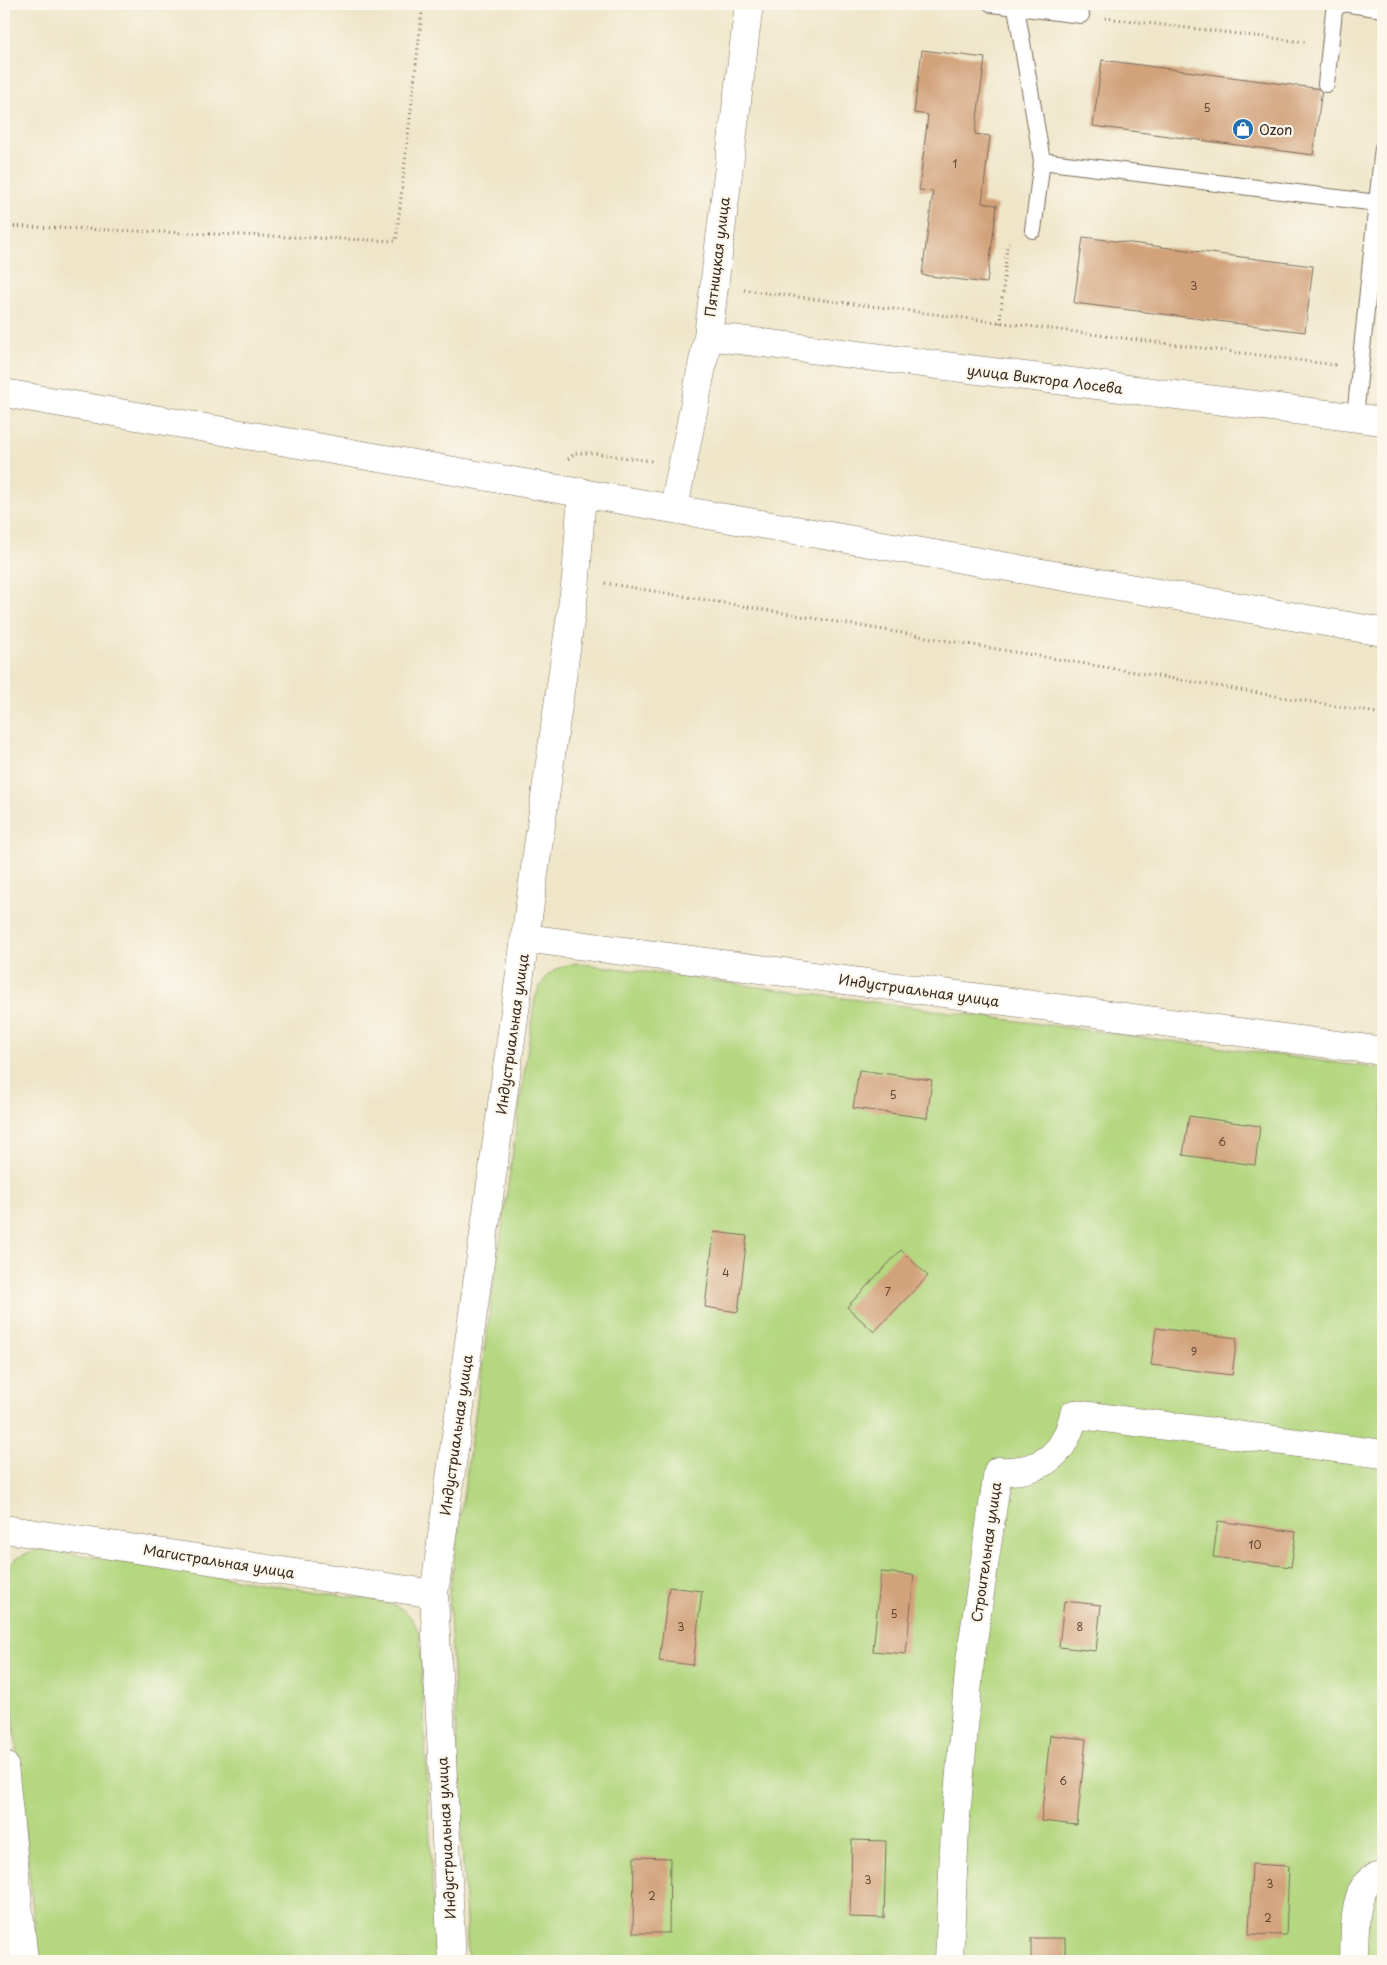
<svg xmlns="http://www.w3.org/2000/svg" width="1387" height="1965" viewBox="0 0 1387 1965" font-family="'Playpen Sans',sans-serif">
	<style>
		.green { fill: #b4d780; stroke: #78804f }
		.building { fill: #d2a27a }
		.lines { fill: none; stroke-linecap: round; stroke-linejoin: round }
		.service-casing { stroke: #7a6c5a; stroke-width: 18 }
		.minor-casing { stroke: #7a6c5a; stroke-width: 29 }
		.tertiary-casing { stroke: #7a6c5a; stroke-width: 29 }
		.path { stroke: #7a6c5a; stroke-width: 3; stroke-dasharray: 1 4; stroke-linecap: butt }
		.service { stroke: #fff; stroke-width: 16 }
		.minor { stroke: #fff; stroke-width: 28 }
		.tertiary { stroke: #fff; stroke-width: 28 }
		.labels { text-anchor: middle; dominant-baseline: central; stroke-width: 4.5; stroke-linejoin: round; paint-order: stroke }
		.number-label { font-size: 11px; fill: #614835 }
		.poi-label { font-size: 14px; fill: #3b2a1e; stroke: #fbf7ec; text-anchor: start }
		.street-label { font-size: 14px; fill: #3b2a1e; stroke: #fbf7ec }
	</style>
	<rect width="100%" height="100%" fill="#fbf7ec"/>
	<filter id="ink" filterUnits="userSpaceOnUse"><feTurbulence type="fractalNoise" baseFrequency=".02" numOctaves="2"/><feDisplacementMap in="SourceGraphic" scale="10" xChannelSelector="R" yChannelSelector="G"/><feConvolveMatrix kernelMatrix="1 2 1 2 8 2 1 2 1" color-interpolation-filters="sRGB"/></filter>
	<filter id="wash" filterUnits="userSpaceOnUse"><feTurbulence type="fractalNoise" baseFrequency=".0096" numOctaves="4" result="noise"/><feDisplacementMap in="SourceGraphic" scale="20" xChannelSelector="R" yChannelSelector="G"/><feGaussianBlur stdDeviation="1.12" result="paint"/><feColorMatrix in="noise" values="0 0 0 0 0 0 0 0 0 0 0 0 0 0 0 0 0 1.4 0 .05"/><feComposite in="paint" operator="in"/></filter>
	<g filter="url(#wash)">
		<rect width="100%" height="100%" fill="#efe6c9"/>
		<path class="green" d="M577,963L1383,1069V1961H468L449,1595L535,998C544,975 553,967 577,963Z
			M43,1549L378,1601C403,1606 412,1613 420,1636L436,1961H38L4,1626V1576C10,1559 25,1552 43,1549Z
			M4,1894L11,1961H4Z"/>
		<g id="blocks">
			<path class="building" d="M922,50L985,58L975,134L990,136L982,203L997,205L987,283L922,275L933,191L919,190L928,115L914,113Z
				M1102,60L1322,89L1313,155L1093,126Z
				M1083,237L1313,266L1305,332L1074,303Z
				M859,1070L932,1080L927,1118L853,1108Z
				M1189,1116L1260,1126L1255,1165L1183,1155Z
				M714,1232L747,1236L738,1312L705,1307Z
				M901,1250L928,1276L874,1332L847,1307Z
				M1156,1328L1237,1338L1232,1375L1151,1365Z
				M1218,1521L1296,1532L1291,1567L1213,1557Z
				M881,1572L914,1575L906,1654L873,1651Z
				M669,1587L702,1591L693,1665L659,1661Z
				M1064,1601L1101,1605L1096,1651L1059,1647Z
				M1050,1735L1086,1739L1077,1825L1041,1821Z
				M852,1840L886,1841L884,1918L850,1917Z
				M634,1857L670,1858L669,1933H633Z
				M1252,1864L1289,1866L1286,1935L1249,1934Z
				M1031,1938H1065V1961H1031Z"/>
		</g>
	</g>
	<g filter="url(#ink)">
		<use href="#blocks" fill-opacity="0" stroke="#7a6c5a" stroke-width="1"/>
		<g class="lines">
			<g class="service-casing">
				<path id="service" d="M992,4L1081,15
					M1349,4L1383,9
					M1016,7L1042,161L1033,230
					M1326,84L1334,11L1338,5L1344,4
					M1042,161L1377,203L1355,417
					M1377,203L1383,148"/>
			</g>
			<g class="minor-casing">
				<path id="minor" d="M708,336L1383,421
					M674,508L708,336L749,4
					M525,938L576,579L582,492
					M4,1529L434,1594
					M4,1765L24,1961
					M452,1961L434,1594L525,938L1383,1051
					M949,1961L955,1828L970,1661L998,1471C1041,1473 1065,1456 1074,1414L1383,1454
					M1354,1961C1355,1939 1352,1892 1372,1879C1375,1877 1380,1877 1383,1876"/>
			</g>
			<g class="tertiary-casing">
				<path id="tertiary" d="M4,393L1383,632"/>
			</g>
			<path class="path" d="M1105,18L1305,42
				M4,226L396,241L423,4
				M744,290L1336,365
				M1000,323L1007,247L1011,242
				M568,459L575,453H593L652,461
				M605,583L1383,714"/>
			<use href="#service" class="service"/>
			<use href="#minor" class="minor"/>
			<use href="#tertiary" class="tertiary"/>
		</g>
	</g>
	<defs>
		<g id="shop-disc" transform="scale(1.125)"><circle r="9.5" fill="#1f6fb2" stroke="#fbf7ec"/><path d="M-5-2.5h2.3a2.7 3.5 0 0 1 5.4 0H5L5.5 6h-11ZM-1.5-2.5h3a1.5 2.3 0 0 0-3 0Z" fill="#fff"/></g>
	</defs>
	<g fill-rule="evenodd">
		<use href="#shop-disc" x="1243" y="129"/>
	</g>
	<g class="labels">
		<g class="number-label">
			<text x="1207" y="107">5</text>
			<text x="955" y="163">1</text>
			<text x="1194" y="285">3</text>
			<text x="893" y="1094">5</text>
			<text x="1222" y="1141">6</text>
			<text x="726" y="1272">4</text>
			<text x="888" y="1291">7</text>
			<text x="1194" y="1351">9</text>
			<text x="1255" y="1544">10</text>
			<text x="894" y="1613">5</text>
			<text x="681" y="1626">3</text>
			<text x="1080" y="1626">8</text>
			<text x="1063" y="1780">6</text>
			<text x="868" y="1879">3</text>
			<text x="1270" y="1883">3</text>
			<text x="652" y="1895">2</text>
			<text x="1268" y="1917">2</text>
		</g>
		<g class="poi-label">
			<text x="1259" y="129">Ozon</text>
		</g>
		<g class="street-label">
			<text transform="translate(717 257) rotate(-83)">Пятницкая улица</text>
			<text transform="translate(1045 379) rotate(7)">улица Виктора Лосева</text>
			<text transform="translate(919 990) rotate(8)">Индустриальная улица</text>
			<text transform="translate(512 1034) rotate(-82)">Индустриальная улица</text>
			<text transform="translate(456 1435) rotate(-82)">Индустриальная улица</text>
			<text transform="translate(986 1552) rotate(-82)">Строительная улица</text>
			<text transform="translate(219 1561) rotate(9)">Магистральная улица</text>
			<text transform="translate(446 1838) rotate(-93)">Индустриальная улица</text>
		</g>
	</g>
	<rect width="1387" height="1965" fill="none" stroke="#fbf7ec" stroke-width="20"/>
</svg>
